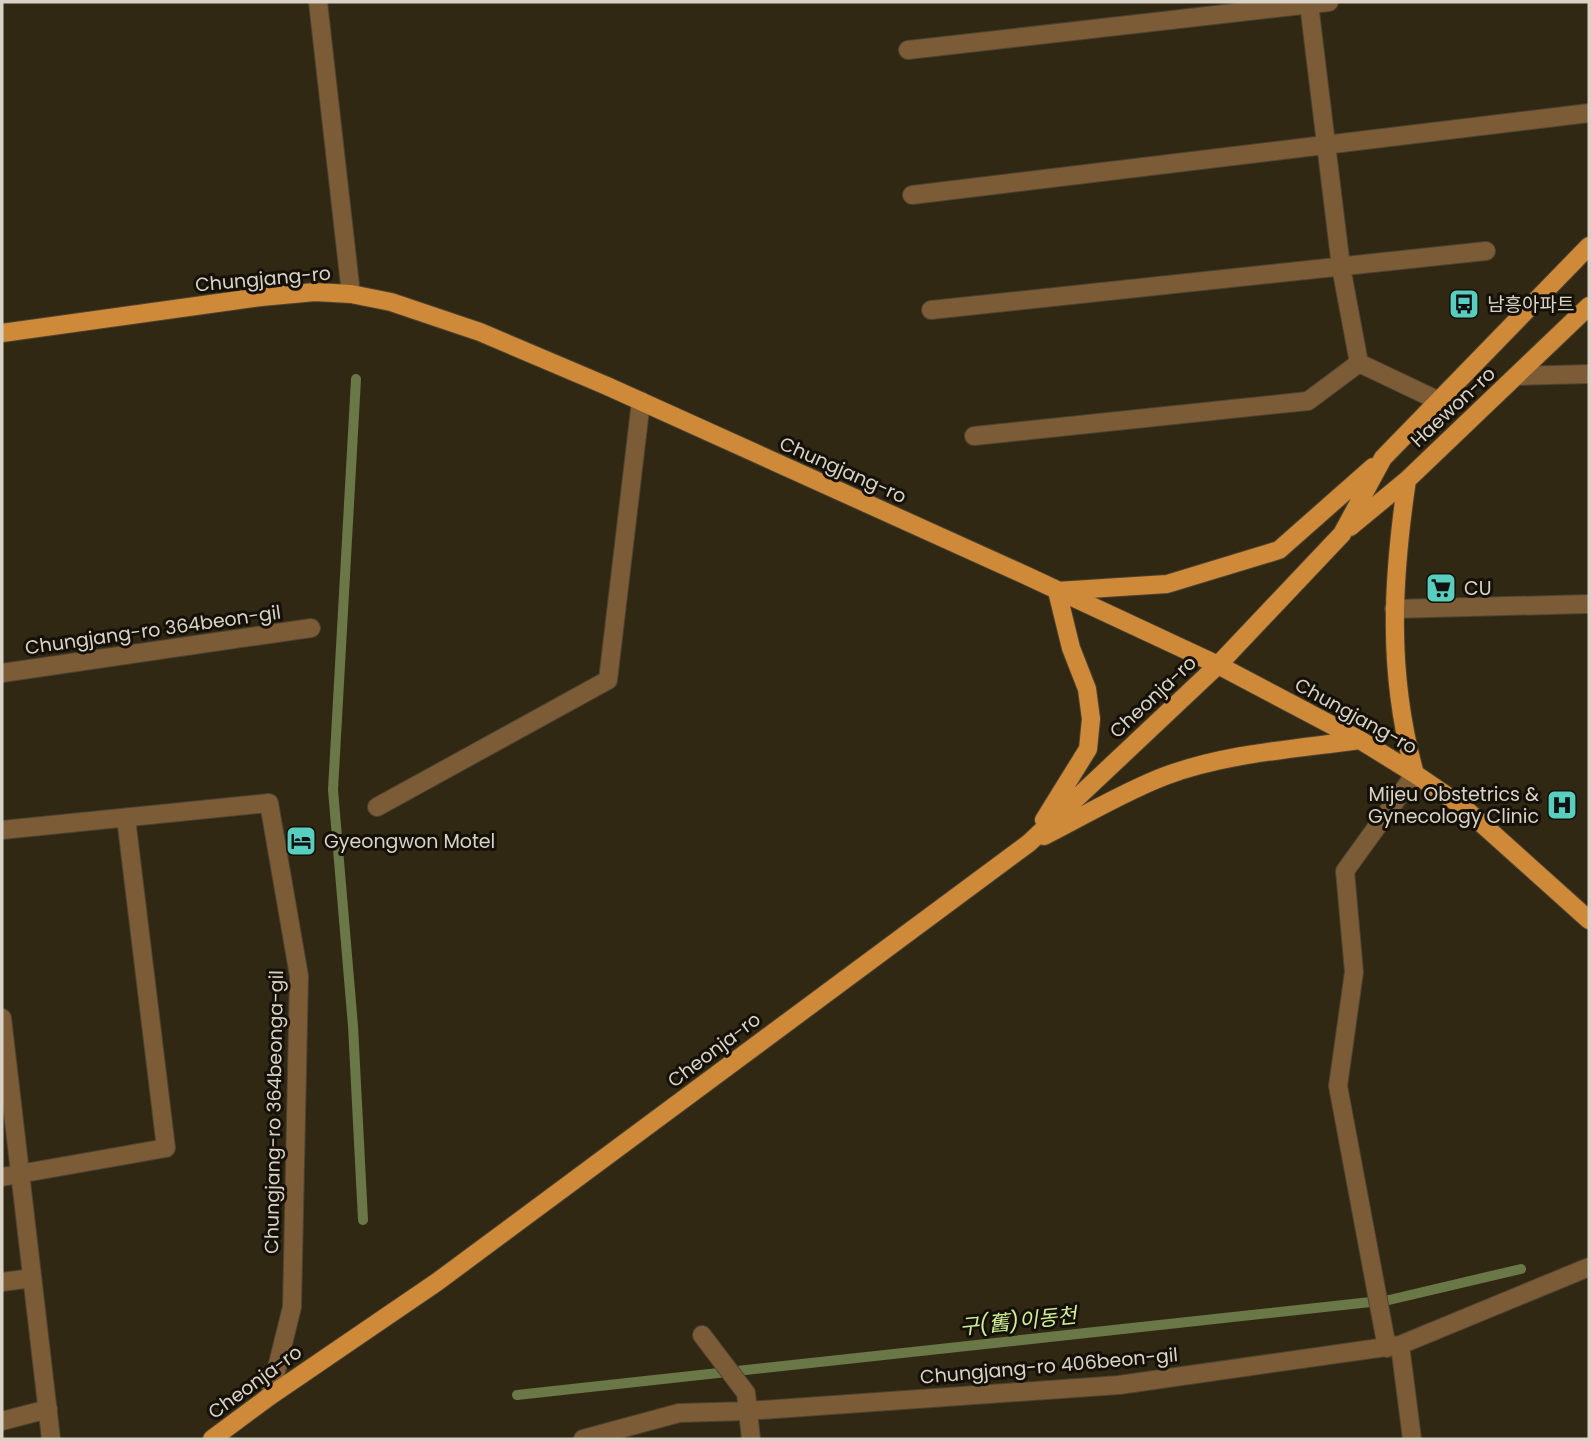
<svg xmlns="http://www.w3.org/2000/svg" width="1591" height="1441" viewBox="0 0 1591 1441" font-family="Poppins,'Noto Sans KR',sans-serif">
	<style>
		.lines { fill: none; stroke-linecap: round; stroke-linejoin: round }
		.stream { stroke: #6a7747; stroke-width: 10 }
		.minor-casing { stroke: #4c4331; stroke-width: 20 }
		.tertiary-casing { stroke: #4c4331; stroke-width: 20 }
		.primary-casing { stroke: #4c4331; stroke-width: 20 }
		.minor { stroke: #7c5b37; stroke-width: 18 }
		.tertiary { stroke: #7c5b37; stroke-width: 18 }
		.primary { stroke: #cf8a39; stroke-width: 18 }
		.labels { text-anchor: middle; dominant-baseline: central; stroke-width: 6; stroke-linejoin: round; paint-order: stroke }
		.street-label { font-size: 19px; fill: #d9d3c7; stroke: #151109 }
		.poi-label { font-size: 19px; fill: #d9d3c7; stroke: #151109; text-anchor: start }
		.water-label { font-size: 21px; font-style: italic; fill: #ceef96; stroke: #151109 }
	</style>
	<rect width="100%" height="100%" fill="#312814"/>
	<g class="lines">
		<path class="stream" d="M356,379L333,790L353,1026L363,1220
			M517,1395L1389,1300L1521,1269"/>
		<g class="minor-casing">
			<path id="minor" d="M908,50L1329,2
				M912,195L1589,113
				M931,310L1486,251
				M1359,363L1439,401
				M1516,376L1589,374
				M974,436L1308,401L1359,363L1341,267L1309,4
				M1394,609L1589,604
				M2,673L311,628
				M377,807L608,680L641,401
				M2,830L269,803L299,976L292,1307L270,1396
				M2,1018L51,1439
				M2,1177L166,1148L126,818
				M2,1282L32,1278
				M702,1335L746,1393L751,1439
				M1400,1345L1412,1439
				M1387,1348L1338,1086L1354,972L1345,871L1415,774
				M2,1421L48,1409
				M583,1439L679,1413L747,1411L1119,1385L1400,1345L1589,1267"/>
		</g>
		<g class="tertiary-casing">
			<path id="tertiary" d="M318,2L351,294"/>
		</g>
		<g class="primary-casing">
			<path id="primary" d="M2,333L261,297L315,292L351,294L391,302L480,332L607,386L1025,575L1218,665L1360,740L1415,774L1462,806L1589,920
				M1407,480C1392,581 1387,674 1415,774
				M1350,527L1407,480L1589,306
				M1044,820L1088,749L1091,719L1087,689L1071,648L1057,591L1167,584L1279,550L1373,467
				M1044,836C1084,816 1123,792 1165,776C1227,753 1295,749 1360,740
				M212,1439L270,1396L437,1282L1029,843L1218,665L1342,534L1383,458L1589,246"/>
		</g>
		<use href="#minor" class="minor"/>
		<use href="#tertiary" class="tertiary"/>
		<use href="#primary" class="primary"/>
	</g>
	<defs>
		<g id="bus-square" transform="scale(1.575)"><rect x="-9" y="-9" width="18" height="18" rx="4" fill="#58cebf" stroke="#151109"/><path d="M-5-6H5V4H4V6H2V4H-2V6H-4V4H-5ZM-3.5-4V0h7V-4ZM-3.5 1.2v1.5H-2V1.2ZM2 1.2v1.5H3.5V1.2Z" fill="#111"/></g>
		<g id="supermarket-square" transform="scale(1.575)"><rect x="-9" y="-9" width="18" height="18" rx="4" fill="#58cebf" stroke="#151109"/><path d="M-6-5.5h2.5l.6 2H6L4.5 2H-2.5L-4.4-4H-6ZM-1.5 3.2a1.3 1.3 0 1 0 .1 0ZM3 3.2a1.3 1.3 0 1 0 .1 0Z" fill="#111"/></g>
		<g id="hospital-square" transform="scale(1.575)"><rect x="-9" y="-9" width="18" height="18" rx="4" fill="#58cebf" stroke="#151109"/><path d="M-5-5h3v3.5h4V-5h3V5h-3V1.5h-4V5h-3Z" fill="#111"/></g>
		<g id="hotel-square" transform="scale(1.575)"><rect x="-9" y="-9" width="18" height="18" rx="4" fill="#58cebf" stroke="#151109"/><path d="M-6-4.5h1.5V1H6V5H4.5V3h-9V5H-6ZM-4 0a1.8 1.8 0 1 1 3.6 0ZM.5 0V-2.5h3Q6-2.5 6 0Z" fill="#111"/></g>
	</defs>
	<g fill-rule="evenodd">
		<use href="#bus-square" x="1464" y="304"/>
		<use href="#supermarket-square" x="1441" y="588"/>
		<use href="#hospital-square" x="1562" y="805"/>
		<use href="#hotel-square" x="301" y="841"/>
	</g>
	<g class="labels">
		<g class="street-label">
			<text transform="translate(263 279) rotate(-5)">Chungjang-ro</text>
			<text transform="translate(1453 407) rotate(-43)">Haewon-ro</text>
			<text transform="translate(843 470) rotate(24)">Chungjang-ro</text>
			<text transform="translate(153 630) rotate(-8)">Chungjang-ro 364beon-gil</text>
			<text transform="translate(1153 697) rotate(-43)">Cheonja-ro</text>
			<text transform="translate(1356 716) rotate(29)">Chungjang-ro</text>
			<text transform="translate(714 1050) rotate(-37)">Cheonja-ro</text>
			<text transform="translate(274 1112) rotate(-89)">Chungjang-ro 364beonga-gil</text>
			<text transform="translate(1049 1366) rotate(-5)">Chungjang-ro 406beon-gil</text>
			<text transform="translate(255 1382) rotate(-36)">Cheonja-ro</text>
		</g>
		<g class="poi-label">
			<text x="1487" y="304">남흥아파트</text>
			<text x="1464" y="588">CU</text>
			<text x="1539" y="794" text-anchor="end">Mijeu Obstetrics &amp;<tspan x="1539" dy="22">Gynecology Clinic</tspan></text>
			<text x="324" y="841">Gyeongwon Motel</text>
		</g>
		<g class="water-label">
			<text transform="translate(1018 1321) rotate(-6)">구(舊)이동천</text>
		</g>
	</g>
	<rect width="1591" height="1441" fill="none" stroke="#d9d3c7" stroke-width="7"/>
</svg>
